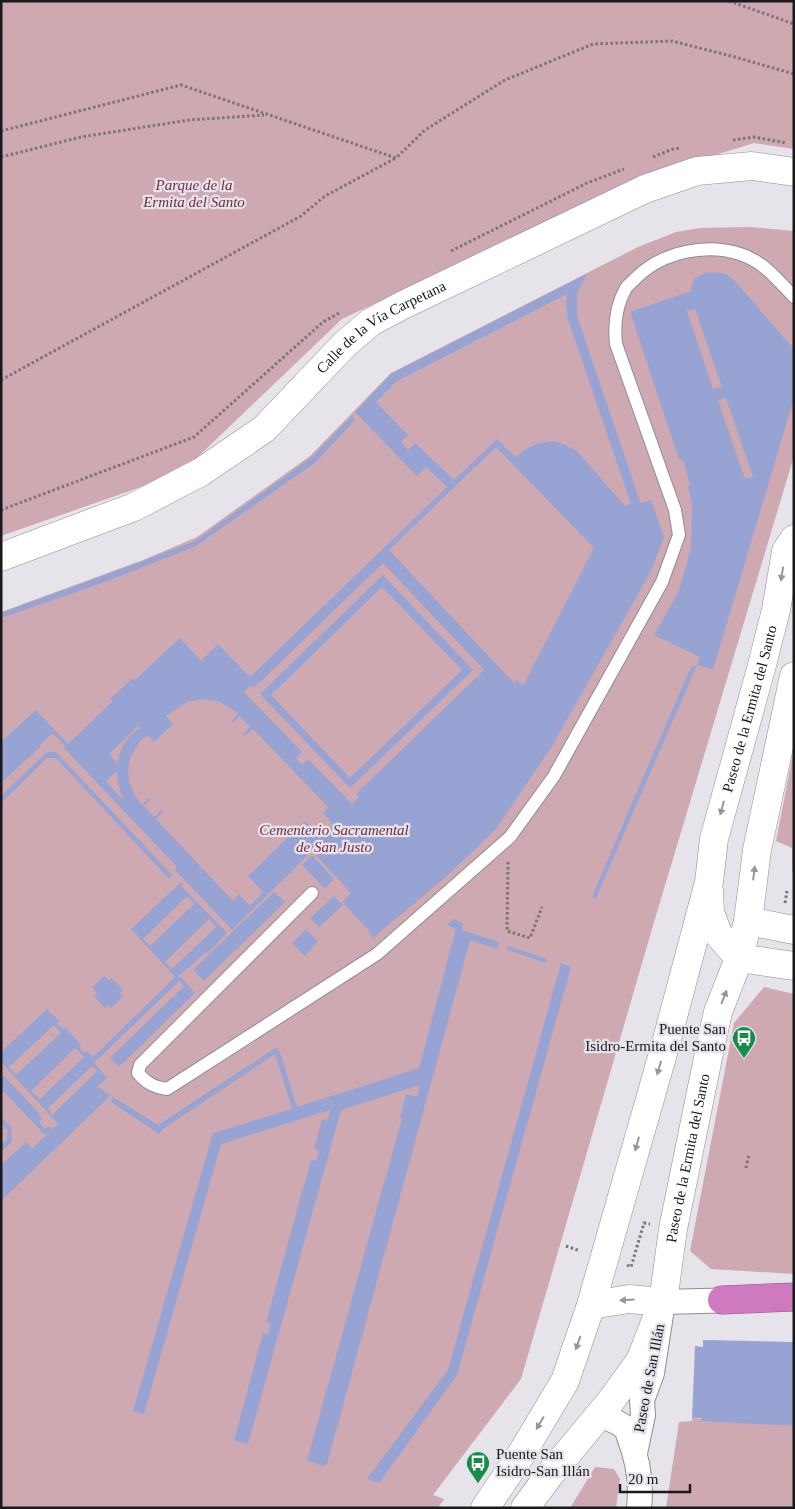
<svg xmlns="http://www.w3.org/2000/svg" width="795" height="1509" viewBox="0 0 795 1509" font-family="Georgia,serif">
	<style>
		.green { fill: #cfa9b1 }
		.building { fill: #97a3d2; fill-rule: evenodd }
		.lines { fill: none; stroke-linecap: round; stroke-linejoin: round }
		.service-casing { stroke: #8f8c93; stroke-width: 14 }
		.minor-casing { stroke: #8f8c93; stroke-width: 26 }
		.tertiary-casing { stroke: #8f8c93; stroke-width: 29 }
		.motorway-casing { stroke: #8f5786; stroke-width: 29 }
		.path { stroke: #77757a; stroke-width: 3; stroke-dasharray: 2.5 2.5; stroke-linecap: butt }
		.service { stroke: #fff; stroke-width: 12 }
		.minor { stroke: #fff; stroke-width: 24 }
		.tertiary { stroke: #fff; stroke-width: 28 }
		.motorway { stroke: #cf79c0; stroke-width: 28 }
		.oneway { fill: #989798 }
		.labels { text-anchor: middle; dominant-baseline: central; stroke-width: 4.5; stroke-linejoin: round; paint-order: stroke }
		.park-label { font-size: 15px; font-style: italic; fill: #722d42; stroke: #e6e3eb }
		.street-label { font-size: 15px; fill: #19181b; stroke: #e6e3eb }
		.poi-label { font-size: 15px; fill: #19181b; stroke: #e6e3eb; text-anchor: end }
	</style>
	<rect width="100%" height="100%" fill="#e6e3eb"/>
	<path class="green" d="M1,1H794V149L754,143L638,179L342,319L181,473L1,536Z
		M751,227L794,231V456L657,912L521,1379L433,1495L444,1499L438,1508H1V612L143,560L197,537L310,456L391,373L638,247L676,232L700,228Z
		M794,748V876L792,871V848L776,841Z
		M764,987L794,994V1274L711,1269L690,1251L734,1023Z
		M692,1418L794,1426V1508H666L679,1422L692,1421Z
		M595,1467L614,1469L620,1479L616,1508H570Z"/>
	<path class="building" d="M711,272L726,274L734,280L794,349V398L713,670L697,665L596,898L592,897L638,789L691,667L697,665L700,657L654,635L679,591L691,548L692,504L688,486L690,485L683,460L679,459L631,314L632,311L691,291V287L695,278L705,273ZM695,309L722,387L713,389L687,311ZM726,398L753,477L745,479L718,400Z
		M587,274L578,291L577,300V316L640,501L641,503L651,500L664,537L651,571L551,748L495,830L448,875L373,938L369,933L370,932L342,902L351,893L312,851L232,930L175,870L177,867L64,748L65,746L53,734H51L40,745L41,746L1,783V742L36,710L68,744L113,701L110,699L133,678L135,680L180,638L201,661L218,644L250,677L447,487L426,467L417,476L355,412L391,374ZM567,294L566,307L568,319L631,504L625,506L576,450L560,443L551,441L536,444L526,449L515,457L497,439L454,480L415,443L408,450L401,442L408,435L376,402L397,381ZM496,447L594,548L523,686L517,680L514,683L389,550ZM383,563L484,670L356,794L359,797L352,804L308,759L302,765L296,758L302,752L244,692L251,685L254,688ZM203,699L220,702L235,711L238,714L231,721L233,723L240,716L250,727L244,734L245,736L253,729L328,807L323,813L333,825L320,837L305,821L248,876L263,892L250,906L239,894L233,901L156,819L163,812L161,810L154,817L144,806L151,799L149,798L142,805L135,796L130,783L128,771L130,758L140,741L148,735L154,742L173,724L166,716L187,702ZM138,726L140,727L130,736L124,744L119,755L118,764L109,754ZM117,771L118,783L123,800L106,781Z
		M352,416L355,420L316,462L196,546L105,582L1,618V613L135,564L195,541L312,457Z
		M383,575L473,670L350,788L260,694ZM382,587L462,670L350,778L271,695Z
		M47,752H56L173,876L169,879L56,758H47L1,803V796Z
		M312,855L334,879L325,889L302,865Z
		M181,882L183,885L181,886L227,933L207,954L206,952L179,976L177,975L179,978L180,976L195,993L119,1067L110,1058L184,986L179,981L94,1063L107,1078L97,1087L111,1095L1,1201V1165L26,1142L32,1148L18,1162L58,1124L1,1062V1052L47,1009L59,1021L57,1023L63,1029L65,1027L81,1045L79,1047L84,1053L87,1051L93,1057L175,977L131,929ZM187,896L194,904L150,946L143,939ZM209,919L216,927L172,969L165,962ZM54,1025L61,1033L16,1075L9,1067ZM75,1048L84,1057L40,1099L31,1091ZM92,1066L97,1071L52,1115L48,1108Z
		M274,892L285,902L204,981L193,970Z
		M334,896L343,905L319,927L310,918Z
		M454,919L463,923L462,930L499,942L497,949L470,940L327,1464L323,1466L316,1464L317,1463L307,1461L402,1118L400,1117L406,1094L417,1097L420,1085L341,1110L248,1444L234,1440L263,1333L268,1334L271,1323L266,1322L311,1160L316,1161L319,1150L314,1149L322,1120L327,1121L330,1110L221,1144L144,1414L133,1411L213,1133L292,1109L275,1054L163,1129L159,1134L111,1102L113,1097L158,1125L277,1047L280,1052L297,1107L419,1068L456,929L447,925Z
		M306,929L318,941L305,956L292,943Z
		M508,946L547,959L546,963L507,950Z
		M561,963L571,967L457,1375L379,1483L367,1479L448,1370Z
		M104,976L109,980L112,978L123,990L120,993L123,996L111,1008L108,1005L105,1008L94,996L97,993L92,987Z
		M1,1073L38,1112L42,1119L39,1122L45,1129L49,1126L52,1129L45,1135L1,1089Z
		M1,1117L11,1127L12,1142L1,1152V1145L7,1139L8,1130L1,1123Z
		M703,1340L794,1342V1426L701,1421V1418H692L695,1346L703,1347Z"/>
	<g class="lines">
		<g class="service-casing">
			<path id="service" d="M312,893L140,1065L138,1073C146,1083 154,1087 167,1089L377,954L510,837L554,776L662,582L679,535L675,510L616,344C614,325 616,305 626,288C629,284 633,281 637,277C663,252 705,243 740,254C763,261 778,280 794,297"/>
		</g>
		<g class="minor-casing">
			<path id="minor" d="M599,1415C607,1418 617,1421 624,1427C627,1429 628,1434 629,1437C638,1460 642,1483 639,1508
				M635,1453L643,1415L642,1400L652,1373L663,1302L740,1300"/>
		</g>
		<g class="tertiary-casing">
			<g id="tertiary">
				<path id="s1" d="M1,557L134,507L201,472L264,429L345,344L371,322L403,305L645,189L697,171L752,166L794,172"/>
				<path d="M709,891L710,912L718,934L739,958"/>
				<path d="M748,921L794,930"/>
				<path d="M739,958L794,966"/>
				<path d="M591,1305L629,1299L663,1302"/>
				<path id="s2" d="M485,1508L522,1453L565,1381L591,1305L666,1043L709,882L714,839L762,665L776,610L786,551L794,539"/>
				<path id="s3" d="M525,1508L551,1473L610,1402L640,1361L663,1302L673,1229L709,1053L718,1012L739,958L748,921L757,850L794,676"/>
			</g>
		</g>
		<g class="motorway-casing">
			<path id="motorway" d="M722,1300L794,1297"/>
		</g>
		<path class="path" d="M729,1L794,24
			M1,131L181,85L396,158L425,130L505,80L593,44L672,41L735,57L794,74
			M733,140L754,137L786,143
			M1,157L81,137L189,120L264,115
			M653,157L673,149L680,148
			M451,251L587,183L624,169
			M1,380L301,216L325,196L396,158
			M1,510L194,437L323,322L341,312
			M508,862L507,931L530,938L542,907
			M785,903L787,891
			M746,1168L749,1155
			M566,1246L580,1251
			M627,1265L631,1267L644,1223L650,1224"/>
		<use href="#service" class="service"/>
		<use href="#minor" class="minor"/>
		<use href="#tertiary" class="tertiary"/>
		<use href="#motorway" class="motorway"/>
	</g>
	<defs><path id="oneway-solid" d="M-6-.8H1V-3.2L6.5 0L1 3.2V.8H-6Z" transform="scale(1.25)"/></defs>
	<g class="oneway">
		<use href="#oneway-solid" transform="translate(782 574) rotate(99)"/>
		<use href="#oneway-solid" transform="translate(722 808) rotate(105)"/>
		<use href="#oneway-solid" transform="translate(754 873) rotate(-83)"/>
		<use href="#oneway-solid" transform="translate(724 997) rotate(-69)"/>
		<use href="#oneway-solid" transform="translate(659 1068) rotate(106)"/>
		<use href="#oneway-solid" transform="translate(637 1144) rotate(106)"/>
		<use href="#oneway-solid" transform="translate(627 1300) rotate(176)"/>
		<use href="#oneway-solid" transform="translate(578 1343) rotate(109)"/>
		<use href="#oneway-solid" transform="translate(540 1423) rotate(121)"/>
	</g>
	<defs>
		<g id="bus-pin" transform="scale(1.25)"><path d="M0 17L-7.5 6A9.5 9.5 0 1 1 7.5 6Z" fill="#158d48" stroke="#e6e3eb"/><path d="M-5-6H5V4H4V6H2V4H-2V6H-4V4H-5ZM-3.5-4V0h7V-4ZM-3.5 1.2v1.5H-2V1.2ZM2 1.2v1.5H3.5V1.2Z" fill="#fff"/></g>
	</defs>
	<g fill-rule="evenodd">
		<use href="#bus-pin" x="744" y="1038"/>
		<use href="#bus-pin" x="478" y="1463"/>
	</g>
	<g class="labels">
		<g class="park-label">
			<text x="194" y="185">Parque de la<tspan x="194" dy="17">Ermita del Santo</tspan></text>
			<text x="334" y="830">Cementerio Sacramental<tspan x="334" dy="17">de San Justo</tspan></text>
		</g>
		<g class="street-label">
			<text stroke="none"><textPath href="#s1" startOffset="451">Calle de la Vía Carpetana</textPath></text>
			<text stroke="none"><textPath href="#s2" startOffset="848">Paseo de la Ermita del Santo</textPath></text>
			<text stroke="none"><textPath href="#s3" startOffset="396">Paseo de la Ermita del Santo</textPath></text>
			<text transform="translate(649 1378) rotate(-79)">Paseo de San Illán</text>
		</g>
		<g class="poi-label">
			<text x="726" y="1029">Puente San<tspan x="726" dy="17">Isidro-Ermita del Santo</tspan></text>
			<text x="496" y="1454" text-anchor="start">Puente San<tspan x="496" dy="17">Isidro-San Illán</tspan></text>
		</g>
	</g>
	<rect width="795" height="1509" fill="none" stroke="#19181b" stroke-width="5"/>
	<path d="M620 1484v8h70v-8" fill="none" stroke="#19181b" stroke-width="2.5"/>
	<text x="628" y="1484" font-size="15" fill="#19181b" stroke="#e6e3eb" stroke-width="4" paint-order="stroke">20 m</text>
</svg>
